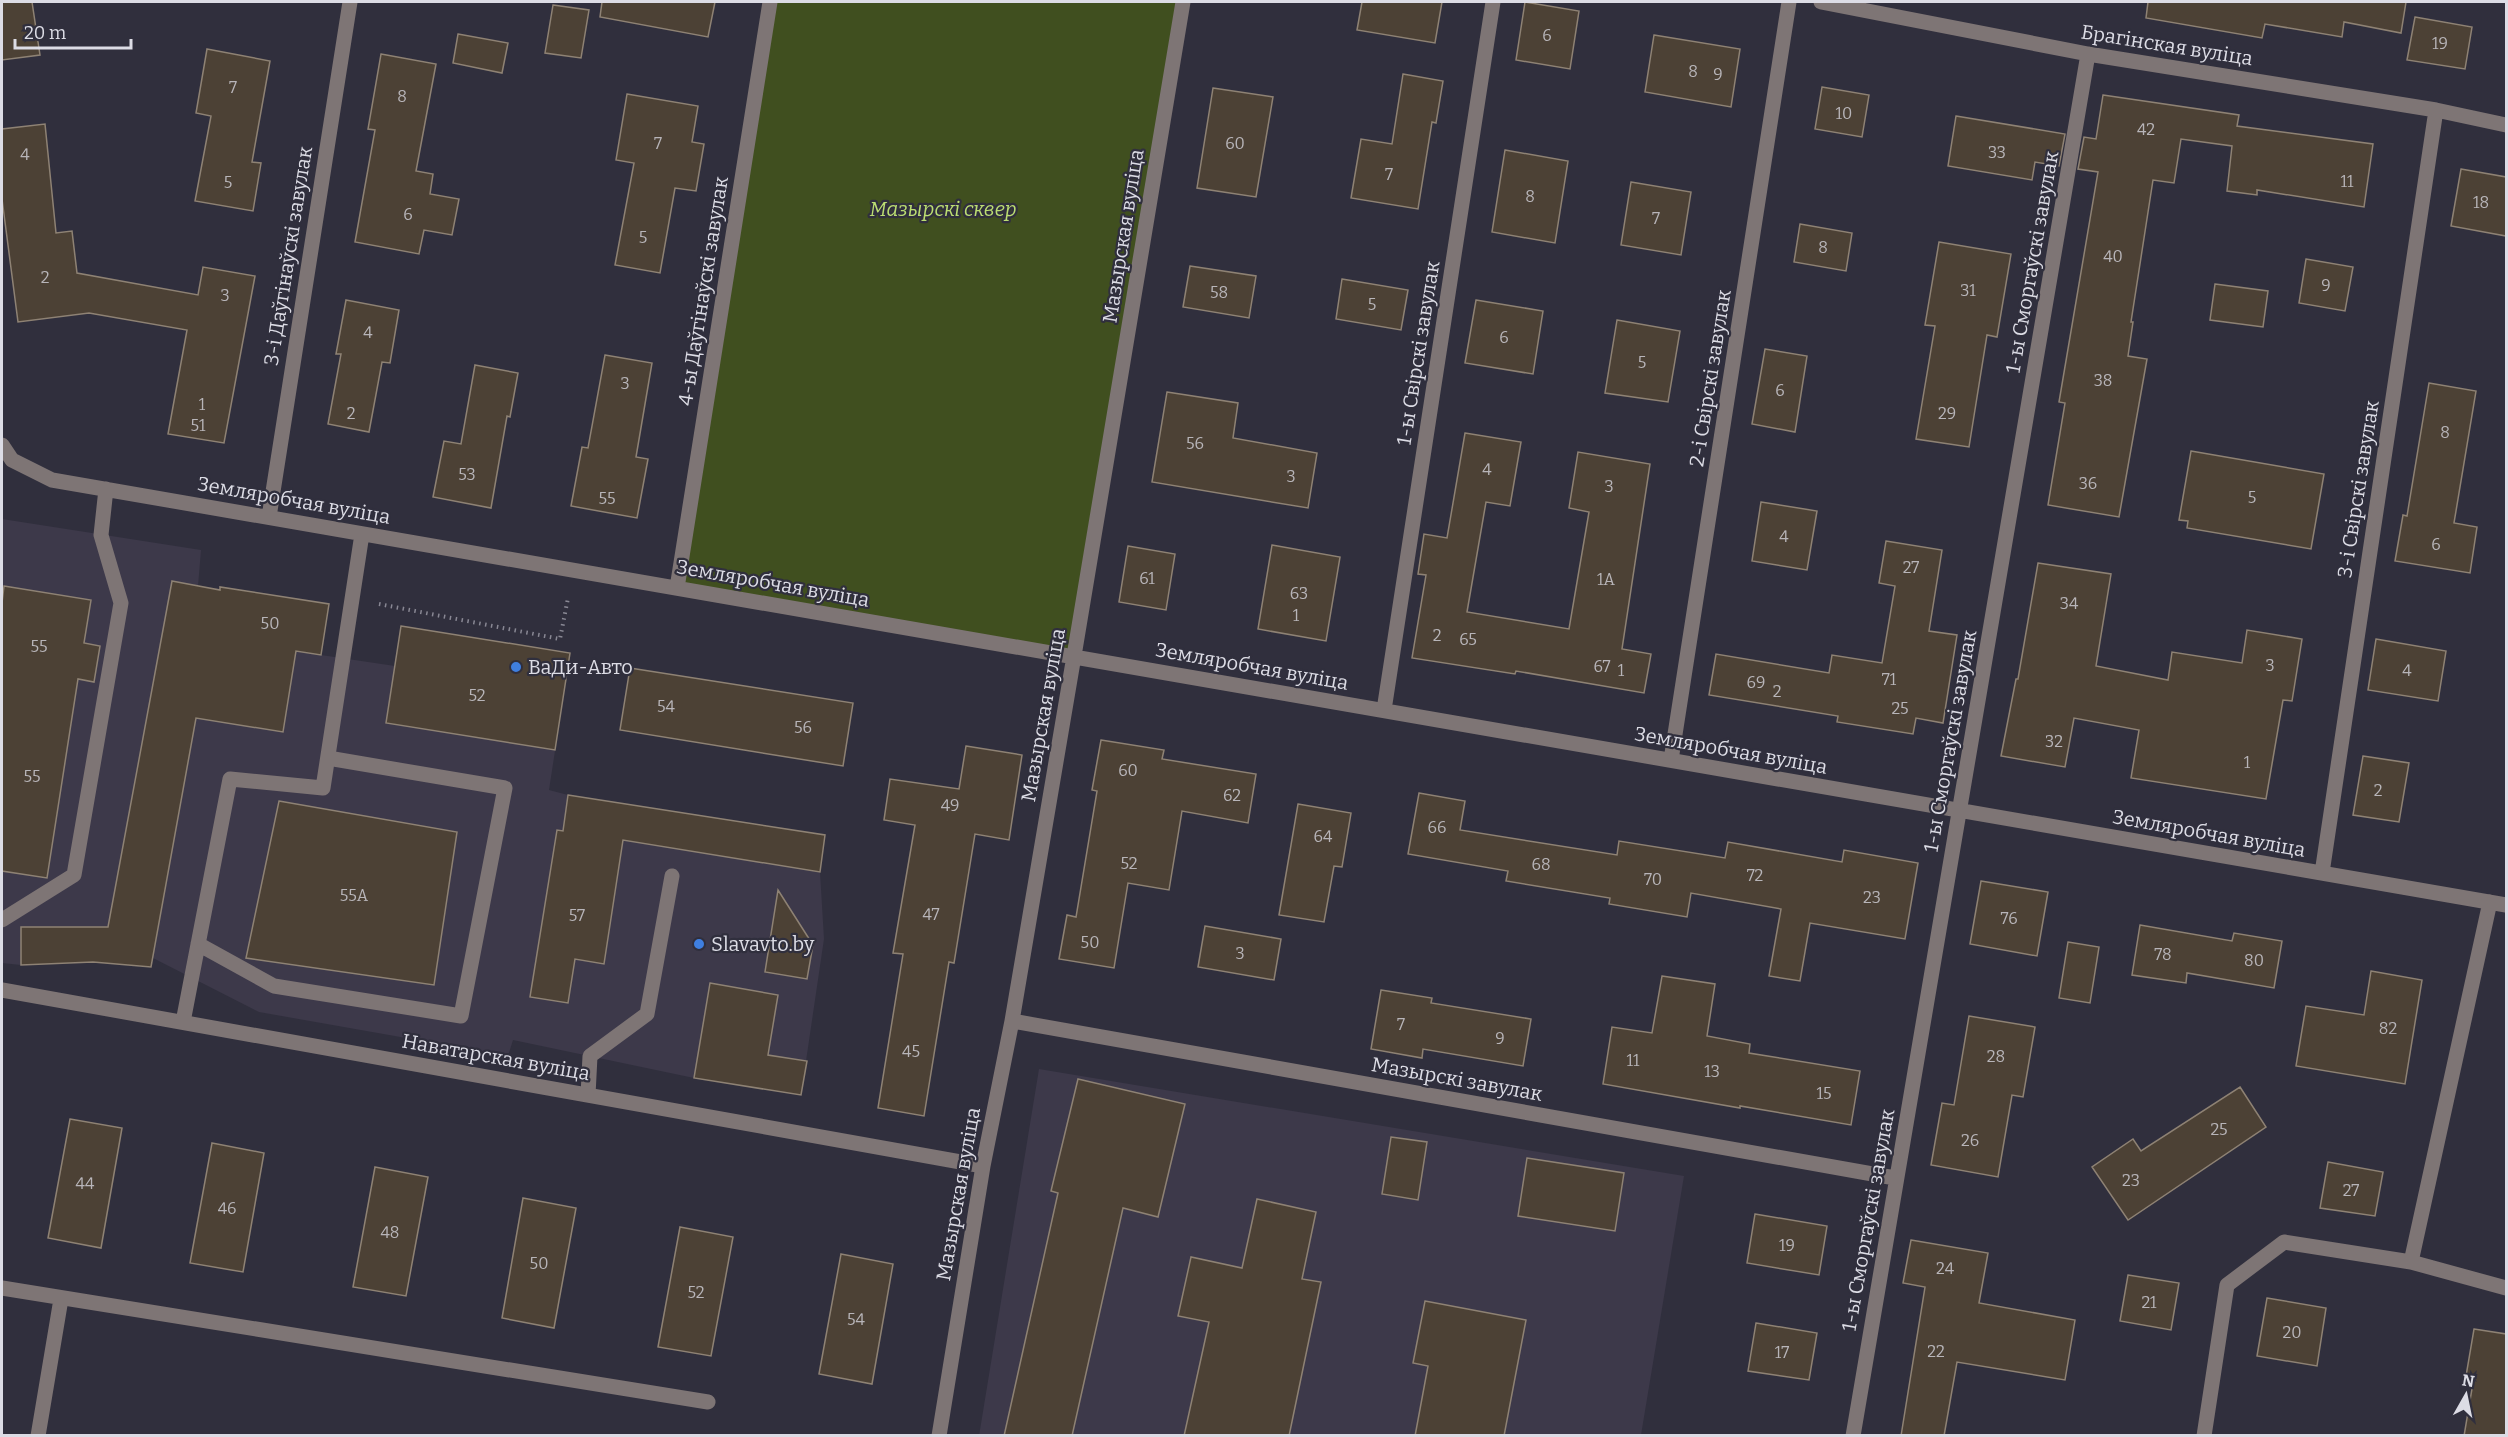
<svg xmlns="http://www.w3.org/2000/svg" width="2508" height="1437" viewBox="0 0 2508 1437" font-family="Bitter,serif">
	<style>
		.industrial { fill: #3d394a }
		.green { fill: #404f1f }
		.building { fill: #4c4135; stroke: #8e8274; stroke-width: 1.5 }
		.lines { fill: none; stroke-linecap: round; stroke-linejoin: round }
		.path { stroke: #898894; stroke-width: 4; stroke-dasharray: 1.5 4.5; stroke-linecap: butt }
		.minor { stroke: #7e7575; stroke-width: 15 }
		.shop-dot { fill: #3f7fe0; stroke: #302f3d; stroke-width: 2 }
		.labels { text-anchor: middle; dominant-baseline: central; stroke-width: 4.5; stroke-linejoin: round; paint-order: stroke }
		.number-label { font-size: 16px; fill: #b8b5b9 }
		.street-label { font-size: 20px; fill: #dcdce5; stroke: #302f3d }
		.park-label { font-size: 20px; font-style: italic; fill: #bbdd72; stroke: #302f3d }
		.poi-label { font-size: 20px; fill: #dcdce5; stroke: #302f3d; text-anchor: start }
	</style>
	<rect width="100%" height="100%" fill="#302f3d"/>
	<path class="industrial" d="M2,519L201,550L198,586L329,604L321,655L395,666L401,626L570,653L549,790L568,795L825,835L820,872L824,939L801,1095L694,1078L513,1040L508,1056L259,1012L153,958L21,965L2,963Z
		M1039,1069L1684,1176L1641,1435L979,1436Z"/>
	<path class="green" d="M770,2H1183L1074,656L677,588Z"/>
	<path class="building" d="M2,2H32L40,55L2,60Z
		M602,2H715L708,37L600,17Z
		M1362,2H1442L1435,43L1357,30Z
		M1525,2L1579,11L1570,69L1516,60Z
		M2148,2H2406L2401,33L2344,22L2342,37L2265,24L2262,38L2146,18Z
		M553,5L589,10L581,58L545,53Z
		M2415,17L2472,27L2465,69L2407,60Z
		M458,34L508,43L502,73L453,63Z
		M1654,35L1740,49L1731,107L1645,92Z
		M207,49L270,61L252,162L261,163L253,211L195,201L211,116L196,113Z
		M381,54L436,64L416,171L433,174L430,194L459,199L452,235L424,230L419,254L355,242L375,130L368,129Z
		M1403,74L1443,81L1436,123L1432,122L1418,209L1351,198L1361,139L1392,144Z
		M1822,87L1869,95L1862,137L1815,129Z
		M1213,88L1273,97L1256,197L1197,188Z
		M627,94L698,106L692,142L704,144L696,191L675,188L660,273L615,265L634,163L616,160Z
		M2103,95L2239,115L2237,126L2373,144L2364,207L2257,190V195L2227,191L2232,146L2181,139L2174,183L2153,180L2131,322H2133L2128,356L2147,359L2119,517L2048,505L2065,403L2059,402L2098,172L2078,169L2084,137L2096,139Z
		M1956,116L2065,134L2059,166L2035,162L2032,180L1948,166Z
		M45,124L56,233L72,231L77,273L198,295L203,267L255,276L224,443L168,434L187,330L89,313L18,322L2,199V129Z
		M1505,150L1568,161L1555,243L1492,232Z
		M2461,169L2506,177V236L2451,226Z
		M1631,182L1691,192L1681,255L1621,245Z
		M1800,224L1852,233L1846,271L1794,262Z
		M1939,242L2011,254L1997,337L1987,335L1969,447L1916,439L1935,326L1925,325Z
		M2306,259L2353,267L2345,311L2299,303Z
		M1190,266L1256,276L1249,318L1183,307Z
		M1342,279L1408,290L1401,330L1336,319Z
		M2215,284L2268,291L2263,327L2210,320Z
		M346,300L399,310L390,363L382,362L369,432L328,424L341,354H336Z
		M1476,300L1543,311L1533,374L1465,363Z
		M1617,320L1680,331L1668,402L1605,393Z
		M1765,349L1807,356L1795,432L1752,424Z
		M605,355L652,363L636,457L648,459L637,518L571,506L582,447L588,448Z
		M475,365L518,373L510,417L507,416L491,508L433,497L444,441L461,444Z
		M2429,383L2476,391L2454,523L2477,527L2470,573L2395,561L2403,515L2407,516Z
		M1167,392L1238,403L1233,438L1317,453L1308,508L1152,482Z
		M1465,433L1521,442L1510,506L1486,502L1467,612L1569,629L1589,512L1569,508L1578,452L1650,464L1622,649L1651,654L1644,693L1516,671L1515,674L1412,658L1426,575L1418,574L1424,534L1447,538Z
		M2191,451L2324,474L2311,549L2187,528L2188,521L2179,520Z
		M1761,502L1817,511L1807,570L1752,561Z
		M1886,541L1942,550L1929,631L1957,635L1943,723L1916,718L1913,734L1837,722L1838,716L1709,695L1716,654L1829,673L1832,655L1882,663L1895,586L1879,583Z
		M1272,545L1340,557L1326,641L1258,629Z
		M1128,546L1175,554L1166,610L1119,602Z
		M2038,563L2111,574L2096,666L2168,680L2172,652L2242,663L2247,630L2302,639L2292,701L2283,700L2266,799L2131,778L2139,730L2074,718L2065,767L2001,756L2016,679H2018Z
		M172,581L220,590V587L329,604L321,655L296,651L283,732L196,718L151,967L93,962L21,965V927H108Z
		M4,586L91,600L84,643L100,646L94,682L78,679L47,878L2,871V603Z
		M401,626L570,653L555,750L386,723Z
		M2376,639L2446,651L2438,701L2368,690Z
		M630,668L853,703L843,766L620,730Z
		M1101,740L1164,750L1162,759L1256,774L1248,823L1182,811L1169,890L1128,883L1114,968L1059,959L1067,915L1076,917L1097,791L1092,790Z
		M966,746L1022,755L1009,840L975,834L954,963L949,962L924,1116L878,1108L903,954L893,953L915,825L884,820L890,779L959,789Z
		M2363,756L2409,763L2399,822L2353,815Z
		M1419,793L1465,801L1460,830L1617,855L1619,841L1725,858L1728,842L1842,862L1844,850L1918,863L1905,939L1810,923L1800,981L1769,976L1781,909L1691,893L1687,917L1609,904L1610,898L1506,881L1508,871L1408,854Z
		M568,795L825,835L820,872L623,840L604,964L575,959L568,1003L530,997L557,830L563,831Z
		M279,801L457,832L434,985L246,958Z
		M1298,804L1351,813L1342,867L1334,866L1324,922L1279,915Z
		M1981,881L2048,892L2037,956L1970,944Z
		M778,890L813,945L807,979L765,972Z
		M2140,925L2232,941L2234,933L2282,941L2274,988L2187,973L2186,983L2132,975Z
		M1205,926L1281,939L1274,980L1198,967Z
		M2068,942L2099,947L2090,1003L2059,998Z
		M2371,971L2422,980L2405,1084L2296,1066L2306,1006L2364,1015Z
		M1662,976L1715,984L1707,1036L1750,1044L1749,1053L1860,1071L1851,1125L1740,1106V1108L1603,1084L1612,1027L1652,1033Z
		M710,983L778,995L768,1055L807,1061L801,1095L694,1078Z
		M1381,990L1432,998L1431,1003L1531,1019L1523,1066L1423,1049L1422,1058L1371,1049Z
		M1969,1016L2035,1027L2023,1097L2012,1095L1998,1177L1931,1165L1942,1103L1954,1105Z
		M1078,1079L1185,1104L1158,1217L1123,1208L1072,1436H1004L1058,1193L1051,1191Z
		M2240,1087L2266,1127L2128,1220L2092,1167L2133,1139L2141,1151Z
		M70,1119L122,1128L101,1248L48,1238Z
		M1391,1137L1427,1142L1418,1200L1382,1194Z
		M212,1143L264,1153L243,1272L190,1263Z
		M1527,1158L1624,1173L1615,1231L1518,1216Z
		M2328,1162L2383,1172L2375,1216L2320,1208Z
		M375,1167L428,1177L406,1296L353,1287Z
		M523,1198L576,1208L554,1328L502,1318Z
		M1257,1199L1316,1212L1302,1279L1321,1282L1289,1436H1184L1209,1322L1178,1316L1191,1257L1242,1268Z
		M1755,1214L1827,1226L1819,1275L1747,1263Z
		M680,1227L733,1237L711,1356L658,1347Z
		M1911,1240L1988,1253L1979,1303L2075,1320L2065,1380L1957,1362L1944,1436H1901L1925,1287L1903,1283Z
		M841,1254L893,1264L872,1384L819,1374Z
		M2128,1275L2179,1283L2171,1330L2120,1321Z
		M2267,1298L2326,1308L2317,1366L2257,1356Z
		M1425,1301L1526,1320L1504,1436H1415L1428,1366L1413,1363Z
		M1756,1323L1817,1333L1809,1380L1748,1371Z
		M2474,1329L2506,1334V1436H2464L2474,1377L2466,1376Z"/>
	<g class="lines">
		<path class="path" d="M379,604L560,639L568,598"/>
		<path class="minor" d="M1821,2L2088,54L2436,110L2506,125
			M2,445L12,460L52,480L2506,905
			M269,517L350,2
			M677,588L770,2
			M1384,710L1493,2
			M1671,760L1789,2
			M2322,873L2436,110
			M2,920L74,875L121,603L101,535L106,489
			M198,944L274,986L461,1016L505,788L328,758
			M2,990L983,1166
			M1012,1021L1895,1178
			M183,1022L230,779L323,788L362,534
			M588,1095L590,1056L647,1014L672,876
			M2411,1262L2490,902
			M2,1288L708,1402
			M38,1436L61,1299
			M939,1436L983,1166L1012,1021L1074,656L1183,2
			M1853,1436L2088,54
			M2204,1436L2227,1285L2284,1242L2411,1262L2506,1288"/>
	</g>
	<g class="shop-dot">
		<circle cx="516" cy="667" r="6"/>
		<circle cx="699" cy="944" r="6"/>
	</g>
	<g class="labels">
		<g class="number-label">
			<text x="1547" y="35">6</text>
			<text x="2440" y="43">19</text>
			<text x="1693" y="71">8</text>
			<text x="1718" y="74">9</text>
			<text x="233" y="87">7</text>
			<text x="402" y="96">8</text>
			<text x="1844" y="113">10</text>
			<text x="2146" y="129">42</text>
			<text x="658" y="143">7</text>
			<text x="1235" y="143">60</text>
			<text x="1997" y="152">33</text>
			<text x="25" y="154">4</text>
			<text x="1389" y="174">7</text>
			<text x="2347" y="181">11</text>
			<text x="228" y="182">5</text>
			<text x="1530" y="196">8</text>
			<text x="2481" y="202">18</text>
			<text x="408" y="214">6</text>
			<text x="1656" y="218">7</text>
			<text x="643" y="237">5</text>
			<text x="1823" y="247">8</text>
			<text x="2113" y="256">40</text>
			<text x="45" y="277">2</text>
			<text x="2326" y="285">9</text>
			<text x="1968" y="290">31</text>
			<text x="1219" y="292">58</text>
			<text x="225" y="295">3</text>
			<text x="1372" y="304">5</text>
			<text x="368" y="332">4</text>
			<text x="1504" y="337">6</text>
			<text x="1642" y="362">5</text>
			<text x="2103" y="380">38</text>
			<text x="625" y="383">3</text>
			<text x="1780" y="390">6</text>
			<text x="202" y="404">1</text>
			<text x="351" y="413">2</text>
			<text x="1947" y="413">29</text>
			<text x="198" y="425">51</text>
			<text x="2445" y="432">8</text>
			<text x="1195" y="443">56</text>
			<text x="1487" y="469">4</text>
			<text x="467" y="474">53</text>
			<text x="1291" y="476">3</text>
			<text x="2088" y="483">36</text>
			<text x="1609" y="486">3</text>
			<text x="2252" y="497">5</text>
			<text x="607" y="498">55</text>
			<text x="1784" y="536">4</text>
			<text x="2436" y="544">6</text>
			<text x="1911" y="567">27</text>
			<text x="1147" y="578">61</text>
			<text x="1606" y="579">1А</text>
			<text x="1299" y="593">63</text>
			<text x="2069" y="603">34</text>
			<text x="1296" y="615">1</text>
			<text x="270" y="623">50</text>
			<text x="1437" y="635">2</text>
			<text x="1468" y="639">65</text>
			<text x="39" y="646">55</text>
			<text x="2270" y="665">3</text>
			<text x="1602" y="666">67</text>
			<text x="1621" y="670">1</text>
			<text x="2407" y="670">4</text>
			<text x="1889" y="679">71</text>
			<text x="1756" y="682">69</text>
			<text x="1777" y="691">2</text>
			<text x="477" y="695">52</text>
			<text x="666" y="706">54</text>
			<text x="1900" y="708">25</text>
			<text x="803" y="727">56</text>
			<text x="2054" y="741">32</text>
			<text x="2247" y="762">1</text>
			<text x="1128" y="770">60</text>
			<text x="32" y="776">55</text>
			<text x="2378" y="790">2</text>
			<text x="1232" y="795">62</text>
			<text x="950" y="805">49</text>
			<text x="1437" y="827">66</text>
			<text x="1323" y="836">64</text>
			<text x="1129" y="863">52</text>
			<text x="1541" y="864">68</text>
			<text x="1755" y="875">72</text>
			<text x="1653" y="879">70</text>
			<text x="354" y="895">55А</text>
			<text x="1872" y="897">23</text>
			<text x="931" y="914">47</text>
			<text x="577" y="915">57</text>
			<text x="2009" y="918">76</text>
			<text x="1090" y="942">50</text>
			<text x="1240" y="953">3</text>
			<text x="2163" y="954">78</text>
			<text x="2254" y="960">80</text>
			<text x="1401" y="1024">7</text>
			<text x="2388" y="1028">82</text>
			<text x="1500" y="1038">9</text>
			<text x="911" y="1051">45</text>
			<text x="1996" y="1056">28</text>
			<text x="1633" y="1060">11</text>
			<text x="1712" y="1071">13</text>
			<text x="1824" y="1093">15</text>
			<text x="2219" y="1129">25</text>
			<text x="1970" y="1140">26</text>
			<text x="2131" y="1180">23</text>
			<text x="85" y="1183">44</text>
			<text x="2351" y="1190">27</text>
			<text x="227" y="1208">46</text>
			<text x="390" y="1232">48</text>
			<text x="1787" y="1245">19</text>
			<text x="539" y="1263">50</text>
			<text x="1945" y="1268">24</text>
			<text x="696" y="1292">52</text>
			<text x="2149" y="1302">21</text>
			<text x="856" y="1319">54</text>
			<text x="2292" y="1332">20</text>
			<text x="1936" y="1351">22</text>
			<text x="1782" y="1352">17</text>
		</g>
		<g class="street-label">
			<text transform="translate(2167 45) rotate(9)">Брагінская вуліца</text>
			<text transform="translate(1123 236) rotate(-81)">Мазырская вуліца</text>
			<text transform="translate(288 256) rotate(-81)">3-і Даўгінаўскі завулак</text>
			<text transform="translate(2032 262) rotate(-80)">1-ы Сморгаўскі завулак</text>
			<text transform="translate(703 291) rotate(-81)">4-ы Даўгінаўскі завулак</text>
			<text transform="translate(1418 353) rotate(-81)">1-ы Свірскі завулак</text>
			<text transform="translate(1710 378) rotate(-81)">2-і Свірскі завулак</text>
			<text transform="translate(2358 489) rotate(-81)">3-і Свірскі завулак</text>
			<text transform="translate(294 500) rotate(10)">Земляробчая вуліца</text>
			<text transform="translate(773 583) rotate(10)">Земляробчая вуліца</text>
			<text transform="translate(1252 666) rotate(10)">Земляробчая вуліца</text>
			<text transform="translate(1043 715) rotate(-80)">Мазырская вуліца</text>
			<text transform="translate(1950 741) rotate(-80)">1-ы Сморгаўскі завулак</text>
			<text transform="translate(1731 750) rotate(10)">Земляробчая вуліца</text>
			<text transform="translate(2209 833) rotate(10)">Земляробчая вуліца</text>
			<text transform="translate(496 1057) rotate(10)">Наватарская вуліца</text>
			<text transform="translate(1457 1079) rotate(10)">Мазырскі завулак</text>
			<text transform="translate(958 1194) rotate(-80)">Мазырская вуліца</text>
			<text transform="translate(1868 1220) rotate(-80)">1-ы Сморгаўскі завулак</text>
		</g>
		<g class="park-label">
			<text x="943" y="209">Мазырскі сквер</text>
		</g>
		<g class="poi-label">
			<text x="528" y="667">ВаДи-Авто</text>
			<text x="711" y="944">Slavavto.by</text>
		</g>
	</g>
	<rect width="2508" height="1437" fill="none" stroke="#dcdce5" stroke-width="6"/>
	<g transform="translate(2466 1395) rotate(9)" stroke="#302f3d" stroke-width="4.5" paint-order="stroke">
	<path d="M0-4.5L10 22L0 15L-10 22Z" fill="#dcdce5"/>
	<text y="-9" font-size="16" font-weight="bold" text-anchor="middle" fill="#dcdce5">N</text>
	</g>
	<path d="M15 39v9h116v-9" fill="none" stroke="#dcdce5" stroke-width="3"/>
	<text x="24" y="39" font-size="18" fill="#dcdce5" stroke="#302f3d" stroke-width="4.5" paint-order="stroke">20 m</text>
</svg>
